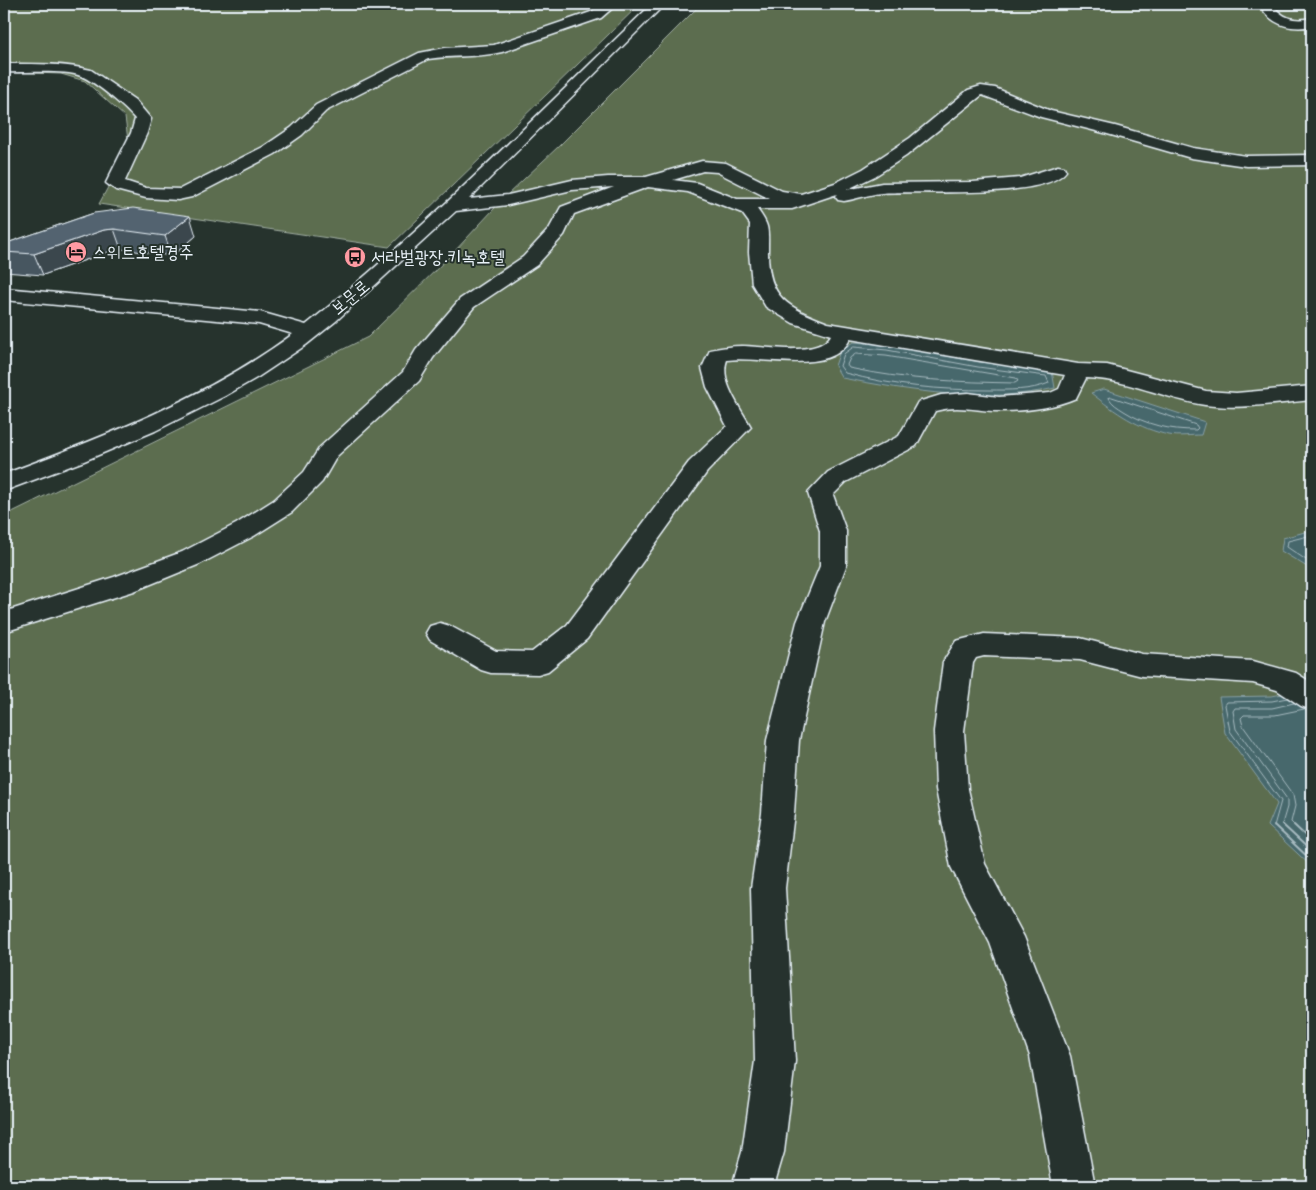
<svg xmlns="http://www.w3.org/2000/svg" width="1316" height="1190" viewBox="0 0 1316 1190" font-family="Caveat,'Poor Story',sans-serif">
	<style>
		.green { fill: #5c6d4f; stroke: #a2afa4 }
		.water { fill: #46686c; stroke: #879fa4 }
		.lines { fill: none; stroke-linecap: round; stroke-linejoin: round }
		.shore-far1 { stroke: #a7bac0; stroke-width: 1 }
		.shore { stroke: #a7bac0; stroke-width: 2 }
		.minor-casing { stroke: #e8f1f8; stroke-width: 3 }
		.minor { fill: #26332d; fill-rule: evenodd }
		.wall { fill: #475660; stroke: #e8f1f8 }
		.shaded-wall { fill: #3a464e; stroke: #e8f1f8 }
		.building { fill: #536470; stroke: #e8f1f8 }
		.labels { text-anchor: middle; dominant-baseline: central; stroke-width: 4; stroke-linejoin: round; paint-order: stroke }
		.far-poi-label { font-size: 18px; fill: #e8f1f8; stroke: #26332d; text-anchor: start }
		.far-street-label { font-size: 18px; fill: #e8f1f8; stroke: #26332d }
	</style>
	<rect width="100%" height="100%" fill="#26332d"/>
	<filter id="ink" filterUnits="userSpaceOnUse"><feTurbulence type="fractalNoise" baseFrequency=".02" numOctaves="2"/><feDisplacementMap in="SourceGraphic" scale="10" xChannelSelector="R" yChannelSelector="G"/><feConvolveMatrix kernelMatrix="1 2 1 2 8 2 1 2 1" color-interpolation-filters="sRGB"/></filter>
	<g filter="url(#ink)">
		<path class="green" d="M4,4H640L389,247L99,204L129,148L125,117L85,81L61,74L4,72Z
			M701,4H1312V1186H4V516L368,337L453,253L506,196L559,146Z"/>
		<path class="water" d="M853,342L888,345L979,362L1052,371L1055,388C987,404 910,391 842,378L835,366L840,351Z
			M1104,389L1205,422L1201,435C1191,435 1179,437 1169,435C1139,429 1115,412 1091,393Z
			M1312,530V570L1281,551L1283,538Z
			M1312,688V867L1268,826L1277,804L1225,733L1219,697L1272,696Z"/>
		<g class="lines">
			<path class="shore-far1" d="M854,347L887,350L978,367L1046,376L1049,383C1030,391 1009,390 989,390C940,390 892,386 845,373L840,366L844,354Z
				M856,354L886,356L1016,378L1018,381L1015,383C959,382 904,380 849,368L847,365L850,358Z
				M1112,397L1196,425L1198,428L1196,430C1169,430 1146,425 1124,411C1118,407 1112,404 1109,398Z
				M1312,535L1288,541L1287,547L1312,564
				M1274,826L1281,801L1230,731L1225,705L1227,702L1272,701L1287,698
				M1284,826L1282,824L1287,807V799L1236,729L1233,711L1235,708H1272L1294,703
				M1295,826L1291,822L1295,806L1293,795L1243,726L1241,718L1244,715H1275L1304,709"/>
			<path class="shore" d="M1274,825L1312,861
				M1283,825L1312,852
				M1294,825L1312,842"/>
			<g class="minor-casing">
				<path id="minor" d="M603,4H617L601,18L502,52C478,58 453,55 428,59L326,111L302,135L275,154L192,197L178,200L146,198L116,190L106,183L131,133L135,119C125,107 96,82 81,76C63,69 24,73 4,72V64C33,64 62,63 91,70L135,100L151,119L147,133L125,181L146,188L180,189L263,147L291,128L316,105L419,53L445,48L494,45L591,12Z
					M652,4H665L469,199L508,195L572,180L608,177H646L702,161L726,163L782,191L801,194L835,183L863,169L910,138L968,90L981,86L995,88L1051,111L1115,126L1193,148L1246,156L1312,155V165L1246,166L1191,158L1104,133L1041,117L982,95L906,156L875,176L846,190L882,183L973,182L1020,178L1058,166L1064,167L1066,171C1046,200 918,190 882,193C869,194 857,199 844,201L838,200L835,196L837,194L792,209H757C770,227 768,228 768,249C767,298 787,307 828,323L1078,364L1107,365L1206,391L1236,393L1312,386V400C1277,403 1240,410 1205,405C1165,399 1127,379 1086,378L1076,398C1053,408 1026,411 1000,411C977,411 958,404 935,411L916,446L846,482L833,495L846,531V566L825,622L799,740L794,813L785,888L795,1061L784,1152L774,1186H732L742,1152L755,1061L751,888L762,813L767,740L797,622L820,566V531L808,493L828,472L899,436L918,402L941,395L968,393L999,397L1050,393L1059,389L1065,375L850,339C832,377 762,355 727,360C719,381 741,409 751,427L707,472L587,639L548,671L538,674L491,673L481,670L430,640L426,633L430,626L440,623L450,626L496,651L532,652L567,625L689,462L727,426L707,387L702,368L710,350C720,348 731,346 742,346C764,346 819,358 831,335L793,323L766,307L752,284L749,252L750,224L742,213L688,192L648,187L574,214L564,235L537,265L474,307L433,358L419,381L337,456L322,482L292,512L254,536L200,564L134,591L4,632V612L114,577L182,552L236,524L274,500L304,472L320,447L403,372L416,350L460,299L523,257L549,229L561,207L614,187L572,190L508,205L456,211L336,321L306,345L258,377L225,396L155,431L84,461L4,491V474C104,437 206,398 293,334L259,324L4,300V288L260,312L306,325C429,227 539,112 652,4ZM703,171L717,172L770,199H737L697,183L673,180Z
					M1264,4H1276V9C1286,20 1298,21 1312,18V26C1294,30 1274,26 1263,10Z
					M984,634L1080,638L1142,654L1253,661L1296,673L1312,683V710L1301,706L1277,690L1253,683L1142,676L1080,660L984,656L976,658L973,663L964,731L968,789L985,864L1024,937L1070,1056L1095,1186H1053L1030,1056L990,943L951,867L936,789L934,731L943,662L956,641Z"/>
			</g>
			<use href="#minor" class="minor"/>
		</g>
		<path class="wall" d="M94,213L196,236L172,256L121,249L111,251L43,275L4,272V244Z"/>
		<path class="shaded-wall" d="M190,216L196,236L172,256L165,236Z
			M114,229L121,249L111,251L43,275L34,254L104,230Z"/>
		<path class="building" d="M133,208L190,216L165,236L114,229L104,230L34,254L4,252V244L94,213Z"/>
	</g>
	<defs>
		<g id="hotel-disc" transform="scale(1.125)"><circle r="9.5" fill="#ff9aa2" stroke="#26332d"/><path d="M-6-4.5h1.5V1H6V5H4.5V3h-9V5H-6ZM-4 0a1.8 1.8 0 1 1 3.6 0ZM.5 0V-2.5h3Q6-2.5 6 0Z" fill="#111"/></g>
		<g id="bus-disc" transform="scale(1.125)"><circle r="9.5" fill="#ff9aa2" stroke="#26332d"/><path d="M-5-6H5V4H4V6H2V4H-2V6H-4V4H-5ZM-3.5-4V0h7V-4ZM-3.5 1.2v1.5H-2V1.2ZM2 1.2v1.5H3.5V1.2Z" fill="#111"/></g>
	</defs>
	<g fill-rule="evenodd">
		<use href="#hotel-disc" x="76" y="252"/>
		<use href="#bus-disc" x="355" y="257"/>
	</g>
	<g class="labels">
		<g class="far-poi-label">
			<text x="92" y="252">스위트호텔경주</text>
			<text x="371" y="257">서라벌광장.키녹호텔</text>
		</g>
		<g class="far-street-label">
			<text transform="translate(350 297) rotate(-40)">보문로</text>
		</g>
	</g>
	<rect width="1316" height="1190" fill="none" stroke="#26332d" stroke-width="20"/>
	<rect x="10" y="10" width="1296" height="1170" fill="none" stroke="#e8f1f8" stroke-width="2" filter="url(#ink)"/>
</svg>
